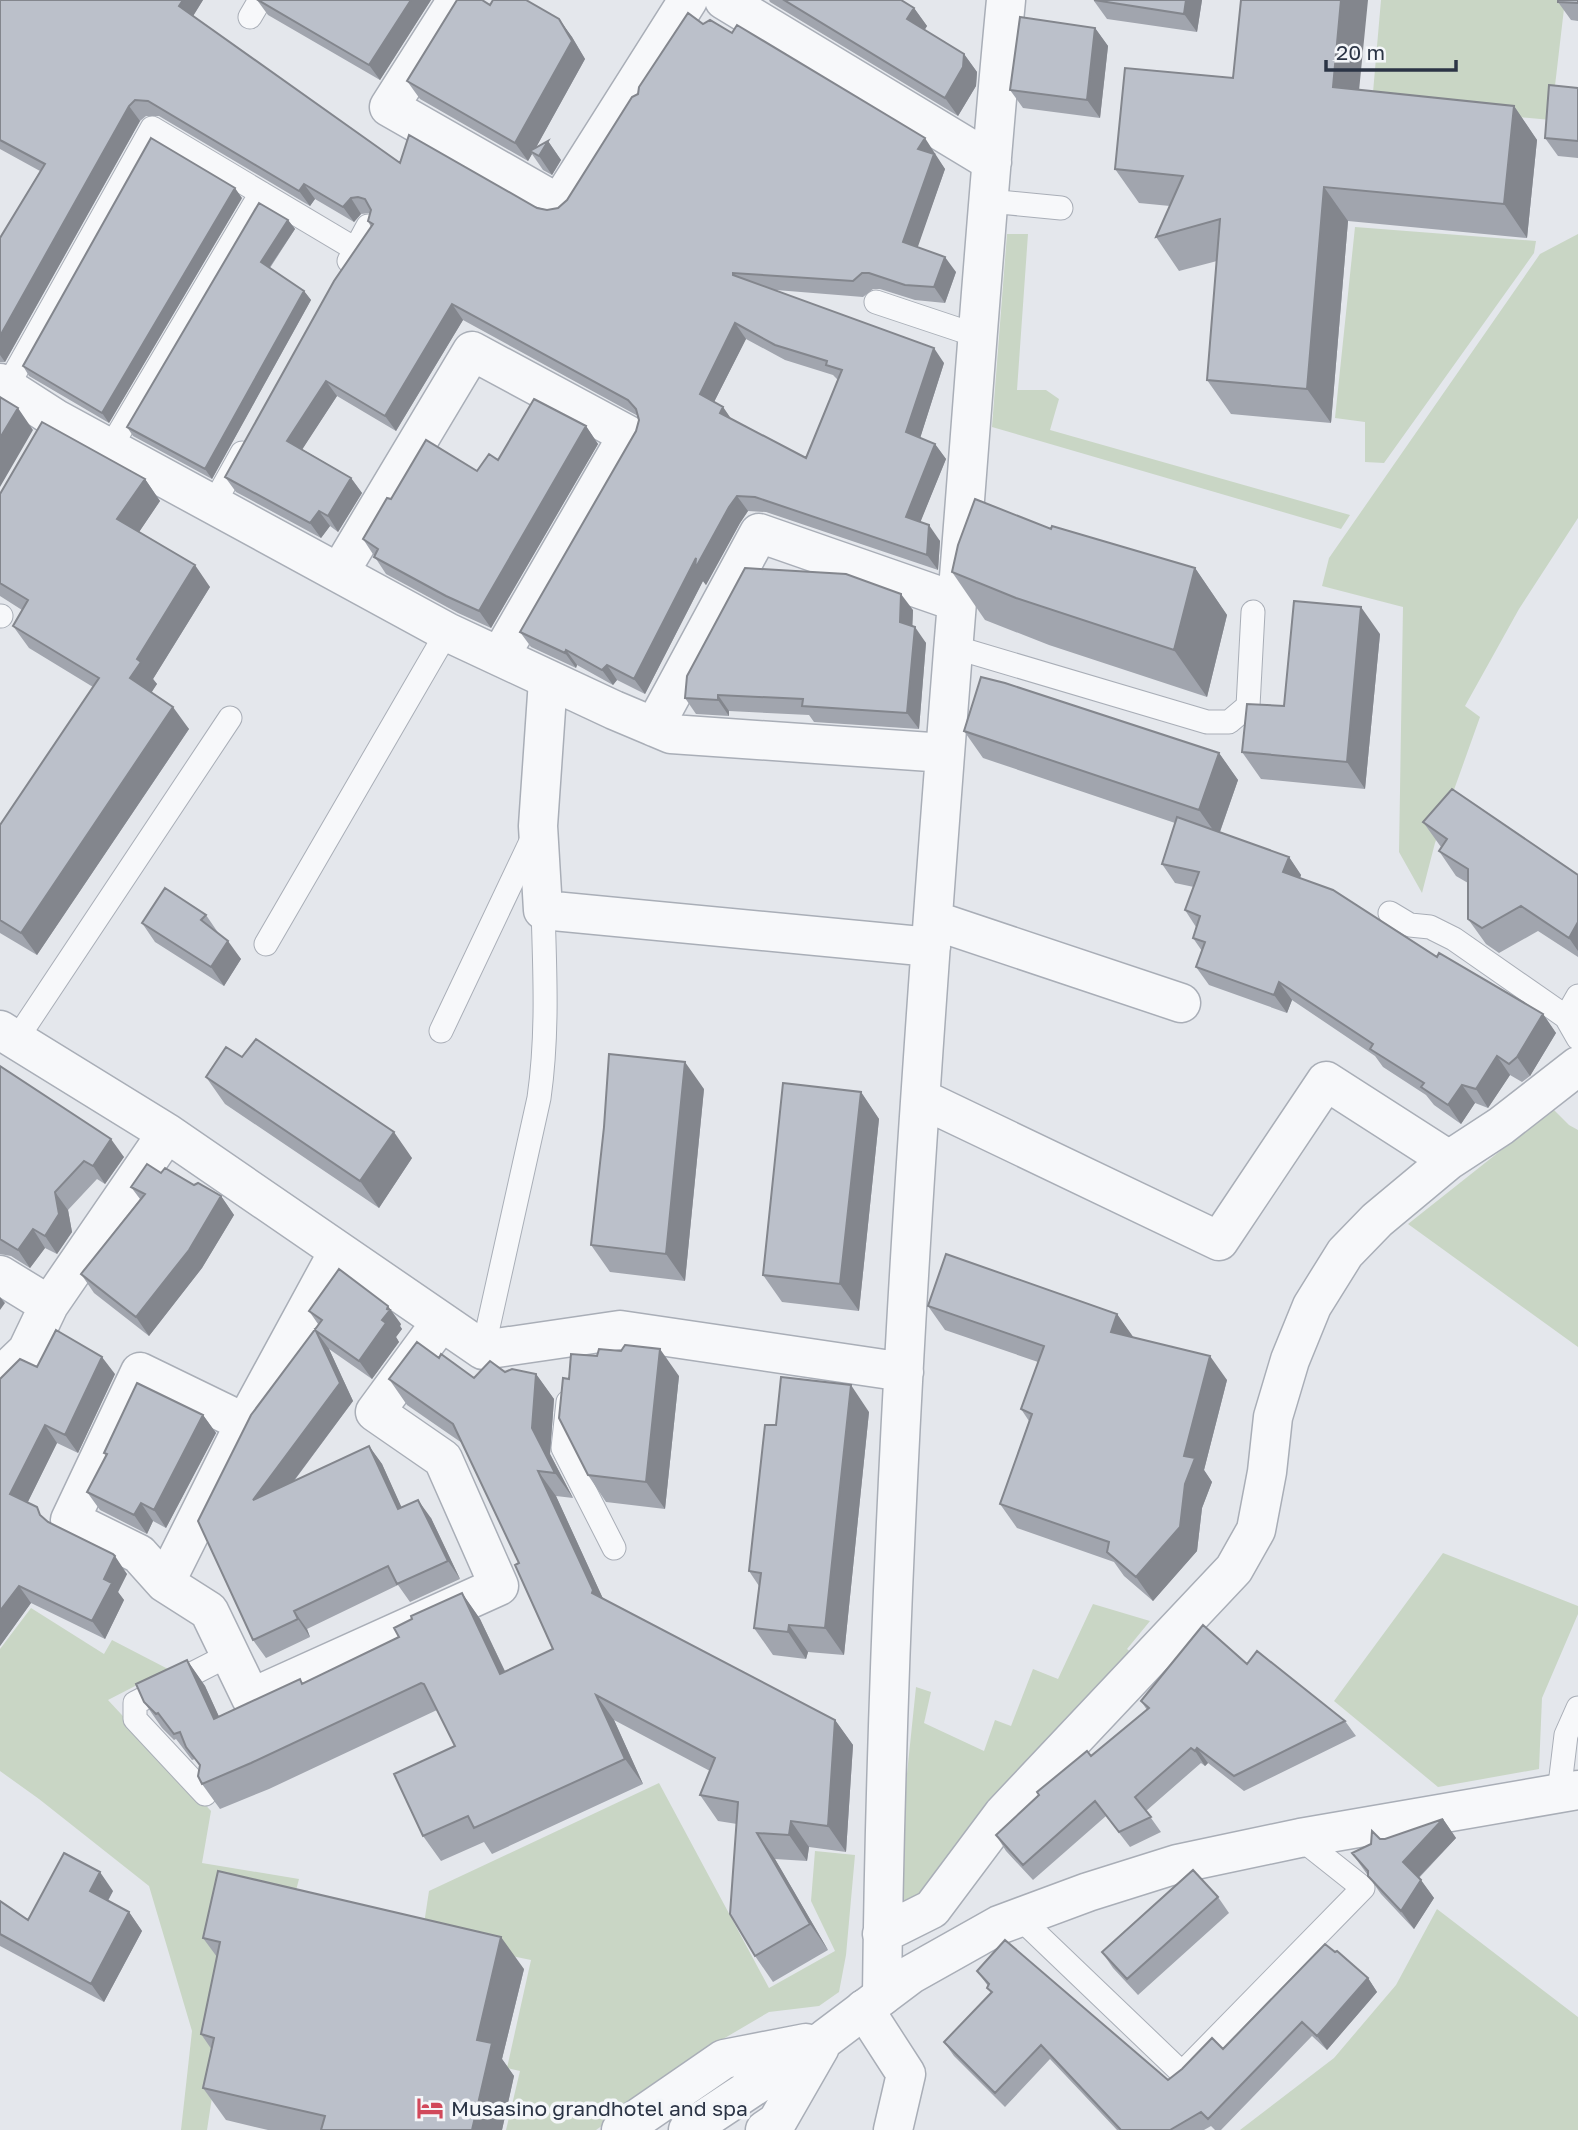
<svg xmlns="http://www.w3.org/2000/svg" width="1578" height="2130" viewBox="0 0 1578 2130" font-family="'Golos Text',sans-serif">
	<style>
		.green { fill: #c9d6c5 }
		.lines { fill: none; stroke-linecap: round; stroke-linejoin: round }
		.service-casing { stroke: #a9aeb7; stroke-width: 25 }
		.minor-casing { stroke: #a9aeb7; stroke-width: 41 }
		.tertiary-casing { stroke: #a9aeb7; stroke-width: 41 }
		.service { stroke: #f7f8fa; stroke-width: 23 }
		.minor { stroke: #f7f8fa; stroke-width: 38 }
		.tertiary { stroke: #f7f8fa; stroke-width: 38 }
		.wall { fill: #a1a5ae; fill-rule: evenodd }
		.shaded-wall { fill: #83868d }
		.building { fill: #bbc0ca; stroke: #83868d; stroke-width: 2; fill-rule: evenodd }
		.labels { text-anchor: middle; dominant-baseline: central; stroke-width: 7; stroke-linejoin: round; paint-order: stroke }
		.poi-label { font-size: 21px; fill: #2b3445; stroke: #f4f6f9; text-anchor: start }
	</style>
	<rect width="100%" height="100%" fill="#e4e7ec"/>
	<path class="green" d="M1381,0H1565L1551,120L1372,104Z
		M1355,227L1536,241L1534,253L1384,463L1365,462V422L1335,418Z
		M1007,234H1028L1017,390H1046L1059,399L1050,430L1350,515L1341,529L992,427Z
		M1578,234V518L1519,609L1465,706L1480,717L1435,843L1422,893L1399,852L1403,607L1322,586L1329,558L1540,254Z
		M1553,1109L1569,1125L1578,1130V1347L1408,1224Z
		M1443,1553L1578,1606V1614L1542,1698L1539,1769L1438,1787L1334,1701Z
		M1093,1604L1150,1621L1127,1649L1139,1659L926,1899L892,1918L916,1687L931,1692L924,1723L984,1751L995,1720L1011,1726L1033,1669L1058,1679Z
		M31,1608L104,1654L112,1640L168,1669L108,1700L211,1811L202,1863L299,1879L292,1906L216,2071L207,2130H181L192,2031L149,1886L39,1799L0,1771V1649Z
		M659,1783L769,1988L835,1951L811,1901L815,1851L855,1855L846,1955L839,1992L819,2006L769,2012L718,2042L596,2130H506L520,2071L507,2068L531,1960L422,1937L429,1891Z
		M1437,1909L1578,2017V2130H1240L1334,2058L1396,1985Z"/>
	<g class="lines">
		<g class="service-casing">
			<path id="service" d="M250,17L260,0
				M989,201L1061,208
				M349,261L368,226
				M876,302L978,336
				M7,387L152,128L355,249
				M110,448L261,193
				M213,505L242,453
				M0,616H1
				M954,647L1207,722H1229L1248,706L1253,612
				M1390,913L1410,925L1430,927L1454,939L1566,1017L1578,1038
				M266,944L447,632
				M1566,1017L1578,996
				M441,1031L534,835
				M16,1040L230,718
				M483,1350L539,1098C548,1035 545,973 543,910
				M568,1402L563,1448L614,1548
				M1559,1793L1566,1735L1578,1708
				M205,1794L135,1719V1703L231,1654
				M1019,1917L1182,2073L1363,1888L1300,1838"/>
		</g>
		<g class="minor-casing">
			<path id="minor" d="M457,0L389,107L559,204L688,0
				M724,0L992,162
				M0,383L56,419L447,632L614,710L671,734L945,753
				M339,573L472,351L628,435L500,656
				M548,680L538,826L543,910L931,947
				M654,727L759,533L957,602
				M933,920L1181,1003
				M0,1030L167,1133L483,1350L620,1330L904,1372
				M922,1099L1219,1241L1326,1081L1449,1160
				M338,1252L245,1423L140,1372L70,1520L139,1554L165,1583L209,1611L251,1698L499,1586L443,1459L375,1412L441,1322
				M0,1275L49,1305
				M0,1377L27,1351L49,1305L167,1133
				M165,1583L245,1423
				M882,1934L932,1909L1003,1814L1234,1569L1256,1530L1267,1472L1273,1417L1290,1360L1312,1306L1345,1253L1377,1220L1449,1160L1501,1126L1578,1066
				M882,1996C887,1547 918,1098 953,651C971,434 985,217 1006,0
				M864,2009L906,2074L893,2130"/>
		</g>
		<g class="tertiary-casing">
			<path id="tertiary" d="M621,2130L724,2059L806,2043
				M688,2130L825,2039L910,1975L999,1925L1088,1892L1177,1864L1300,1838L1578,1790
				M765,2130L777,2122L820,2047"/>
		</g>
		<use href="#service" class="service"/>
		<use href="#minor" class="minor"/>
		<use href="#tertiary" class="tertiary"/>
	</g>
	<path class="wall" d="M0,0H203L193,16L400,163L547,210L558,208L567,200L638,94L703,24L732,33L936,154L935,155L945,169L917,247L956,272L945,303L915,300L880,289H873L863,297L776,290L944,363L920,438L935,444L946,459L920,522L940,541L938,570L766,512L748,511L740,523L706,585L703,581L645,694L617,680L613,685L577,665L576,668L531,647L520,632L636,431L639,420L638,416L463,320L396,431L337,396L302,449L351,478L362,493L338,532L330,526L321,538L236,492L225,477L371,227L368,221L370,213L361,214L354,222L315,199L310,206L159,116H146L140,121L5,362H0V238L40,171L0,149ZM746,339L785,360L833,375L838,380L806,458L731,419L723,407L714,402Z
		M257,0H431L380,80L268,15Z
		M769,0H901L914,8L927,26L924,30L964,54L977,72L976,86L958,116L770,2Z
		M1202,0L1197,32L1107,19L1094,1Z
		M1578,0V21L1571,20L1558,2Z
		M490,5L559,19L572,37L585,59L535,149L548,141L561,160L552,175L543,170L532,154L528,161L420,99L407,81Z
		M1095,28L1108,46L1100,118L1023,108L1010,90Z
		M1233,78L1359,90L1514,106L1537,140L1527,238L1348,221L1331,423L1231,414L1207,380L1217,261L1179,271L1156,237L1170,206L1139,203L1115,169Z
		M1578,88V158L1558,156L1545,138Z
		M242,198L109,423L29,376L23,366Z
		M288,220L295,229L270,268L304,291L311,300L212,479L133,436L127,427Z
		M586,426L598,444L491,628L458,613L386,574L363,539L391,499L477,471L498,460Z
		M145,479L160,501L139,532L210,587L153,679L157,684L151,692L189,729L37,955L0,933V825L93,687L29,648L13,626L22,610L0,596V494Z
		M1051,529L1195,568L1227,615L1207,697L1049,645L985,620L952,572Z
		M913,610L912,626L926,643L919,729L814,722L809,715L729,711V716L696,714L685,698Z
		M1380,634L1365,789L1261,779L1242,752L1284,706Z
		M964,731L1219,753L1238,780L1220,832L1289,857L1301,875L1300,878L1437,957L1543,1014L1556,1033L1530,1076L1522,1082L1510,1075L1488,1108L1475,1103L1461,1124L1434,1105L1426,1095L1383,1067L1375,1056L1292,1000L1287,1013L1209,985L1196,967L1202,951L1193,938L1196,927L1185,910L1194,887L1175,883L1162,864L1175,823L983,758Z
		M1423,822L1578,875V957L1538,931L1499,953L1486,944L1468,919V883L1456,876L1439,851L1441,847Z
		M206,915L219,934L241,959L224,986L155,942L142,923Z
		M0,1066L124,1157L105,1184L97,1179L68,1210L72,1232L57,1254L45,1248L30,1268L11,1256L0,1254Z
		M206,1077L412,1158L379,1208L225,1104Z
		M704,1089L685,1281L610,1272L591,1245Z
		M861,1092L879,1119L859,1311L782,1302L763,1275Z
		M161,1173L221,1196L234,1215L202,1268L149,1336L94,1293L81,1274L140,1199L131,1187Z
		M928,1306L1117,1314L1133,1338L1227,1380L1204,1470L1212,1482L1202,1508L1197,1551L1153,1601L1124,1576L1114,1562L1017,1528L1000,1504L1029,1421L1021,1409L1038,1362L945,1330Z
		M309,1311L401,1324L400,1326L402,1329L396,1337L399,1342L372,1379L329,1349L353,1401L294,1481L369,1446L382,1464L401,1507L431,1518L460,1579L410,1602L398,1585L307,1629L310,1637L266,1658L253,1640L318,1324Z
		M439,1358L474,1378L505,1372L536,1374L554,1399L550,1454L573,1498L556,1496L603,1599L835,1720L853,1745L846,1852L809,1847L807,1861L775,1859L828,1950L773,1982L755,1956L737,1824L718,1821L700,1795L710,1771L614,1720L643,1784L492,1854L484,1842L441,1861L423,1836L455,1746L437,1710L269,1789L220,1809L202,1784L200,1767L195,1759L192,1760L176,1739L174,1740L162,1728L144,1702L187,1660L205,1686L219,1717L303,1683L399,1637L462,1593L480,1619L505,1671L553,1649L519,1563L462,1443L407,1405L389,1379Z
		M37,1367L115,1374L78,1453L57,1443L27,1503L46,1520L127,1574L118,1592L124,1600L105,1639L31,1603L0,1646Z
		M679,1376L665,1509L606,1502L588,1475L569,1379Z
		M869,1412L844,1655L808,1652L806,1659L773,1655L754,1628L759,1586L749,1571L776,1425Z
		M203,1415L216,1433L166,1528L153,1521L147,1534L100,1510L87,1492L106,1456L104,1453Z
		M1247,1664L1345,1721L1356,1736L1244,1791L1208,1763L1205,1766L1201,1763L1146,1811L1161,1832L1130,1847L1106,1816L1033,1880L1006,1851L996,1835L1147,1710L1141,1701Z
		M1443,1819L1456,1838L1419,1878L1434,1898L1414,1929L1381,1894L1352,1853L1380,1839H1385Z
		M113,1891L108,1901L129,1912L142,1931L104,2002L0,1946V1901L28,1920Z
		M1218,1897L1229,1913L1138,1995L1113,1968L1102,1952Z
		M203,1938L524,1969L502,2059L514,2076L502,2130H268L226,2120L203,2088L212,2050L201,2034L217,1957Z
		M1335,1952L1368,1978L1377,1992L1327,2050L1312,2036L1221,2130H1215L1211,2126L1204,2130H1117L1050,2059L1005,2107L954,2056L944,2042L991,1993L987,1988L988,1986L977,1971L1168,2080L1223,2049Z"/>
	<path class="shaded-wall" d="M183,0H203L190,21L179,6Z
		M411,0H431L380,80L369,65Z
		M1186,0H1202L1197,32L1184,14Z
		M1341,0H1368L1356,121L1333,87Z
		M914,8L927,26L920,38L907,19Z
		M559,19L572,37L585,59L533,153L530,151L532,154L528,161L515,143Z
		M1095,28L1108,46L1100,118L1087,100Z
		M964,54L977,72L976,86L958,116L945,98Z
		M129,106L140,121L5,362L0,355V336Z
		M1514,106L1537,140L1527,238L1504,204Z
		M925,138L945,169L914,258L903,242L918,149Z
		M548,141L561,160L552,175L539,156Z
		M304,184L315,199L310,206L299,191Z
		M1324,187L1348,221L1331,423L1307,389Z
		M235,188L242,198L109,423L102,413Z
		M351,198L361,214L354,222L343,207Z
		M288,220L295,229L267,271L261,262Z
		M945,257L956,272L945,303L934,287Z
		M304,291L311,300L212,479L205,469Z
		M452,304L463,320L396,431L385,416Z
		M735,323L746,339L710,410L700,394Z
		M934,348L944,363L917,448L906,432Z
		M326,381L337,396L298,456L287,441Z
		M723,407L734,423L720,413Z
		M18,408L33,430L0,487V438Z
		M586,426L598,444L491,628L479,611Z
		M935,444L946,459L916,533L906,517Z
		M351,478L362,493L338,532L328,516Z
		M145,479L160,501L133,541L117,519Z
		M737,496L748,511L740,523L706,585L703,581L645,694L634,679L696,558Z
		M319,511L330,526L321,538L310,523Z
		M929,525L940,541L938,570L927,555Z
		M195,565L210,587L153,679L157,684L146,701L130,678L137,659Z
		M1195,568L1227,615L1207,697L1174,650Z
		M901,594L913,610L912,638L900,622Z
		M1361,607L1380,634L1365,789L1347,762Z
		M915,627L926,643L919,729L907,713Z
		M566,650L577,665L576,668L565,653Z
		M607,665L617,680L613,685L602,670Z
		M718,695L729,711V716L718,700Z
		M173,707L189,729L37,955L21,933Z
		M1219,753L1238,780L1218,837L1199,810Z
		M1289,857L1301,875L1296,890L1283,872Z
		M1578,922V951L1569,938Z
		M228,941L241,959L224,986L211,967Z
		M1279,982L1292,1000L1287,1013L1274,995Z
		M1543,1014L1556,1033L1530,1076L1517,1057Z
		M1497,1056L1510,1075L1488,1108L1476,1089Z
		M685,1062L704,1089L685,1281L666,1254Z
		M1462,1085L1475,1103L1461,1124L1448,1105Z
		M861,1092L879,1119L859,1311L840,1284Z
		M394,1132L412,1158L379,1208L360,1181Z
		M111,1139L124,1157L105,1184L93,1166Z
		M55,1192L68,1210L72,1232L57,1254L45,1236Z
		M221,1196L234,1215L202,1268L149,1336L136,1317Z
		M33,1229L45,1248L30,1268L18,1250Z
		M0,1297L5,1303L0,1310Z
		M388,1306L401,1324L400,1326L402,1329L396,1337L399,1342L372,1379L359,1361L382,1320Z
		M1117,1314L1134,1338L1111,1332Z
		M316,1331L329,1349L353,1401L266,1518L253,1500Z
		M660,1349L679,1376L665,1509L646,1482Z
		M1210,1356L1227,1380L1204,1470L1212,1482L1202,1508L1197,1551L1153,1601L1136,1577L1184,1456Z
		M102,1357L115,1374L78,1453L65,1435Z
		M536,1374L554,1399L550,1454L573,1498L555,1473L532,1428Z
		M851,1385L869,1412L844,1655L825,1628Z
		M203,1415L216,1433L166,1528L154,1510Z
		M45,1425L57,1443L23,1512L10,1494Z
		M369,1446L382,1464L411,1528L398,1509Z
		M538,1471L556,1496L611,1616L592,1593Z
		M418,1500L431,1518L460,1579L448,1561Z
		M141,1503L153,1521L147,1534L134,1515Z
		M115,1556L127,1574L118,1592L124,1600L105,1639L92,1621L104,1579Z
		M19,1586L31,1603L0,1646V1611Z
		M462,1593L480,1619L518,1699L500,1674Z
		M294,1611L307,1629L310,1637L298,1619Z
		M789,1625L808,1652L806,1659L788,1632Z
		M187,1660L205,1686L232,1745L214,1719Z
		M596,1695L614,1720L643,1784L625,1759Z
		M835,1720L853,1745L846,1852L828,1826Z
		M1197,1748L1208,1763L1205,1766L1195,1751Z
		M1443,1819L1456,1838L1416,1880L1403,1862Z
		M791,1821L809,1847L807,1861L789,1835Z
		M757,1833L775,1859L828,1950L810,1924Z
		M100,1872L113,1891L103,1909L90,1891Z
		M1421,1880L1434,1898L1414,1929L1401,1911Z
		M129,1912L142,1931L104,2002L91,1984Z
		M501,1937L524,1969L502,2059L514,2076L502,2130H472L477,2040Z
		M1368,1978L1377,1992L1327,2050L1317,2036Z"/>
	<path class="building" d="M0,0H183L179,6L400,163L409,135L537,208L547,210L558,208L567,200L632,97L638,94L639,87L688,13L703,24L710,20L732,33L737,25L925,138L918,149L934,154L903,242L945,257L934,287L905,285L869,273H862L853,281L733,273V275L934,348L906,432L935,444L906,517L929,525L927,555L755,497L737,496L729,507L695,569L696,558L634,679L607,665L602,670L566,650L565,653L520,632L636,431L639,420L636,409L628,400L452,304L385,416L326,381L287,441L351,478L328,516L319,511L310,523L225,477L334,281L373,224L368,221L371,210L365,199L358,197L351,198L343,207L304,184L299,191L148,101L135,100L129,106L0,336V238L45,164L0,140ZM735,323L775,345L827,361L826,365L842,370L806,458L720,413L723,407L700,394Z
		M258,0H411L369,65Z
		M457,0H482L490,5L493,0H526L559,19L572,41L515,143L407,81Z
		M784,0H901L914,8L907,19L964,54L963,67L945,98Z
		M1094,0H1186L1184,14Z
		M1241,0H1341L1333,87L1514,106L1504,204L1324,187L1307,389L1207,380L1220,219L1156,237L1183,176L1115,169L1125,68L1233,78Z
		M1558,0H1578V3L1558,2Z
		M1020,17L1095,28L1087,100L1010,90Z
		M1549,85L1578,88V141L1545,138Z
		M151,138L235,188L102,413L23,366Z
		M548,141L539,156L530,151Z
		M259,203L288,220L261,262L304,291L205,469L127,427Z
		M0,397L18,408L0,438Z
		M534,399L586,426L479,611L446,596L374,557L378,549L363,539L387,498L391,499L426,440L477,471L489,454L498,460Z
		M42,422L145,479L117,519L195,565L137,659L141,662L130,678L173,707L21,933L0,920V825L99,678L13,626L28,600L0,583V494Z
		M975,499L1051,529L1052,526L1195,568L1174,650L1016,598L952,572L958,545Z
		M745,568L846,574L901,594L900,622L915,627L907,713L802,706L803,699L718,695V700L685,698L687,676Z
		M1294,601L1361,607L1347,762L1242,752L1247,704L1284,706Z
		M981,677L1005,683L1219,753L1199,810L964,731Z
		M1452,789L1578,875V922L1569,938L1521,906L1482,928L1468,919V869L1439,851L1447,839L1423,822Z
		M1177,817L1289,857L1283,872L1333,890L1437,957L1439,953L1543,1014L1517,1057L1509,1064L1497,1056L1476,1089L1462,1085L1448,1105L1421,1087L1424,1083L1370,1049L1373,1044L1279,982L1274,995L1196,967L1205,942L1193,938L1200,916L1185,910L1199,872L1162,864Z
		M165,888L206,915L201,920L228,941L211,967L142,923Z
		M256,1039L394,1132L360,1181L206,1077L226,1047L242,1057Z
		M609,1054L685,1062L666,1254L591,1245L604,1127Z
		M0,1066L111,1139L93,1166L84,1161L55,1192L59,1214L45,1236L33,1229L18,1250L0,1239Z
		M783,1083L861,1092L840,1284L763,1275Z
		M147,1164L161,1173L165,1168L194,1185L198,1183L221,1196L189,1250L136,1317L81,1274L145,1194L131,1187Z
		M946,1254L1117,1314L1111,1332L1210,1356L1184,1456L1195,1458L1185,1484L1180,1527L1136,1577L1107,1552L1109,1542L1000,1504L1032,1414L1021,1409L1044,1346L928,1306Z
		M339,1269L388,1306L387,1309L390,1310L382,1320L386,1323L359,1361L316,1331L340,1383L253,1500L369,1446L398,1509L418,1500L448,1561L397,1584L388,1566L294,1611L298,1619L253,1640L198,1521L251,1415L322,1320L309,1311Z
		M56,1330L102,1357L65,1435L45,1425L10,1494L37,1507L40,1515L48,1522L113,1554L115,1556L104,1579L112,1583L92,1621L19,1586L0,1611V1379L20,1359L37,1367Z
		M417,1342L439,1358L441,1354L474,1378L490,1361L505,1372L512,1369L536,1374L532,1428L555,1473L538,1471L593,1590L592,1593L835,1720L828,1826L791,1821L789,1835L757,1833L810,1924L755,1956L730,1914L738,1802L700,1795L715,1758L596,1695L625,1759L474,1828L468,1816L423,1836L394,1774L455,1746L424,1684L421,1683L251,1763L202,1784L198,1776L200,1765L186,1747L180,1732L174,1734L158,1713L156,1714L144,1702L136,1684L187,1660L214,1719L300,1679L302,1684L399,1637L394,1628L412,1619L411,1616L462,1593L500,1674L553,1649L515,1565L519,1563L453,1424L389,1379Z
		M625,1345L660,1349L646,1482L588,1475L559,1418L563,1378L569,1379L571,1354L597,1356L599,1349L621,1351Z
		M781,1377L851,1385L825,1628L789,1625L788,1632L754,1628L761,1573L749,1571L765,1425H776Z
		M137,1383L203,1415L154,1510L141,1503L134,1515L87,1492L107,1454L104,1453Z
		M1203,1625L1247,1664L1257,1651L1345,1721L1234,1776L1197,1748L1195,1751L1191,1748L1135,1797L1151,1817L1119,1832L1095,1801L1023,1865L996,1835L1039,1795L1037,1792L1087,1751L1091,1756L1149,1708L1141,1701Z
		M1443,1819L1403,1862L1421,1880L1401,1911L1368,1876V1871L1352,1853L1371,1844L1372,1831L1380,1839H1385Z
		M64,1853L100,1872L90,1891L129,1912L91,1984L0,1934V1901L28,1920Z
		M1193,1870L1218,1897L1127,1979L1102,1952Z
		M218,1871L501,1937L477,2040L492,2043L472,2130H321L325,2116L203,2088L214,2038L201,2034L220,1942L203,1938Z
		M1005,1940L1168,2080L1182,2069L1212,2038L1223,2049L1325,1944L1335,1952L1337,1951L1368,1978L1317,2036L1302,2022L1208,2119L1201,2112L1170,2130H1121L1041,2045L995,2093L944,2042L992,1992L987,1988L989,1984L977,1971Z"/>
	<defs>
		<g id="hotel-bare" transform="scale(2.1)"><path d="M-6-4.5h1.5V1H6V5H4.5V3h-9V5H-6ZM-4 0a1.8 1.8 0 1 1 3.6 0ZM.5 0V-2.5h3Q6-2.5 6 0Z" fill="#d1495b" stroke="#f4f6f9" stroke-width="2.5" paint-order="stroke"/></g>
	</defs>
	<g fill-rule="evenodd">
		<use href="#hotel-bare" x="430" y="2108"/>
	</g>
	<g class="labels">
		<g class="poi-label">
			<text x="451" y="2108">Musasino grandhotel and spa</text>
		</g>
	</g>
	<path d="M1326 60v10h130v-10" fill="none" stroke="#2b3445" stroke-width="3.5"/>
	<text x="1336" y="60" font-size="21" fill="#2b3445" stroke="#f4f6f9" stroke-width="5" paint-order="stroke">20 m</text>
</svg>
